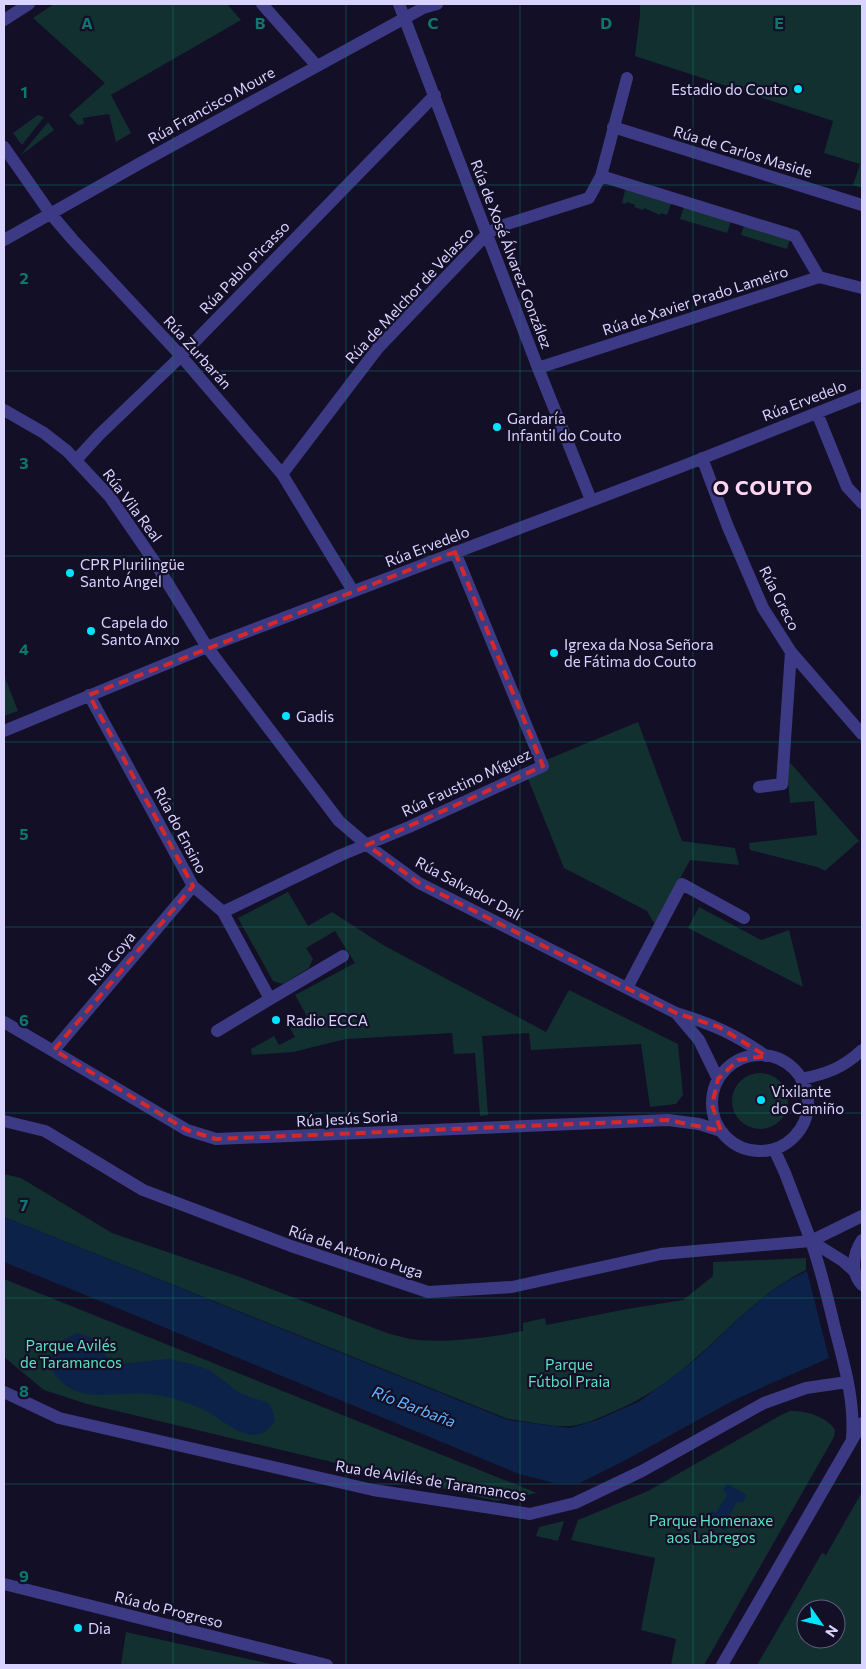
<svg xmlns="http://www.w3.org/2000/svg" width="866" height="1669" viewBox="0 0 866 1669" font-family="Commissioner,sans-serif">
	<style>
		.green { fill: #12302f; fill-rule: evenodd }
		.water { fill: #0c2248 }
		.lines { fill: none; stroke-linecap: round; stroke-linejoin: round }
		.minor { stroke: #3d3a85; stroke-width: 12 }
		.marked { fill: none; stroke: #d62828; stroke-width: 4; stroke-dasharray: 10 6; stroke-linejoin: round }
		.grid { fill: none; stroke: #0f766e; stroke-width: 1; stroke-opacity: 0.55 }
		.poi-dot { fill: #00e5ff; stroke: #130f26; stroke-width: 2 }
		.labels { text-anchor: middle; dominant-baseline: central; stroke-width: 4.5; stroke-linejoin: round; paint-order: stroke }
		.poi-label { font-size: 15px; fill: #d9d4ff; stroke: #130f26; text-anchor: start }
		.street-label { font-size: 15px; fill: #d9d4ff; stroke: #130f26 }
		.park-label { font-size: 15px; fill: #5fe0c0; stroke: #130f26 }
		.water-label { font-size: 16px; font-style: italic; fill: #62b6ff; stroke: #130f26 }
		.district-label { font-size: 20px; font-weight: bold; letter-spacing: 1px; fill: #ffd6f0; stroke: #130f26 }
		.grid-label { font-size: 16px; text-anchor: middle; font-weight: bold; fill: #0f766e; stroke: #130f26; stroke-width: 4.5; stroke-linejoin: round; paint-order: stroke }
	</style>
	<rect width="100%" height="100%" fill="#130f26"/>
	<path class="green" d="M54,4H227L241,20L111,95L131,133L116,142L109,114L83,118L84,124L78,125L69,115L105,83L33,18Z
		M640,4H862V188L853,185L860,164L824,153L833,121L635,56L640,15Z
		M38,115L44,117L22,145L13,133Z
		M48,122L54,130L20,156Z
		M626,186L672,201L667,215L661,213L660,215L644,208L643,210L634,207L635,205L627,202L625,204L622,203Z
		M684,206L731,221L727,233L680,219Z
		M744,225L790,239L787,249L741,235Z
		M4,675L18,711L4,716Z
		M638,722L682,841L735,848L739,865L690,860L655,925L647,911L564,868L524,769Z
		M786,758L859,841L825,871L817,867L750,850L749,843L817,835L814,801L790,803Z
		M288,892L308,926L332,912L383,945L546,1032L569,990L678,1044L683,1095L676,1104L650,1107L641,1044L531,1050L529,1033L482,1036L488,1115L480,1116L475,1053L454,1054L452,1033L346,1039L293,1052L252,1055L251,1049L274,1036L279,1045L295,1037L290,1028L308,1018L295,995L355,963L335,931L306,948L313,959L309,968L283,984L273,981L238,918Z
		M699,907L761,940L789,930L803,987L688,928Z
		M732 1101a28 28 0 1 1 56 0a28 28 0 1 1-56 0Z
		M4,1174L21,1178L112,1233L237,1276L387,1333C394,1335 402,1337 410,1339C440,1344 493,1337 523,1331V1323L545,1318L546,1325L627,1309L683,1300L713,1276V1262L806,1258V1270C760,1293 735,1324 697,1357C670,1381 641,1401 608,1414C596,1419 581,1426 568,1426C550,1427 526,1421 508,1419L4,1217Z
		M4,1279L537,1493L496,1501L87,1404L44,1390L4,1357Z
		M790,1411C805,1410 828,1417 835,1430L834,1437L704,1665H671L676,1639L641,1630L655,1558L571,1540L578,1520L648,1491L781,1415Z
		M862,1492V1665H757L822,1553L826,1555ZM806,1609H836V1639H806Z
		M564,1521L558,1541L536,1536L539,1527Z
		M126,1632L275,1665H121Z"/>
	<path class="water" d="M4,1217L508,1420L570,1428L597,1420L640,1401L696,1359L746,1312L765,1296L785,1282L807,1271L829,1358L734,1400L624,1461L580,1483H554L519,1474L127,1312L4,1262Z
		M77,1333L93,1338L108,1359L120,1364L168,1359L192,1364L210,1370L238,1392L250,1397L269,1403L273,1411L275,1421C264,1437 253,1438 236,1430C225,1424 215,1415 204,1410C192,1404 180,1400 167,1397C154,1393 136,1393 122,1394C99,1395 78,1398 61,1381C56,1377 52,1371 51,1365C48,1346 62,1340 77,1333Z
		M727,1484L747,1495L743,1503L737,1502L727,1519L730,1523L725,1531L707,1518L712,1511L716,1513L727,1495L723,1490Z"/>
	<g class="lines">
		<path class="minor" d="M262,4L317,66
			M399,4L538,368L591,500
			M4,20L29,4
			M613,127L862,205
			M4,147L50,213L73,240L181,356L282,474L353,591
			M601,176L795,236L819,277
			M4,240L144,161L405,18L423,8L437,4
			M538,368L819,277L862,288
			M4,410L44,433L67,451L110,497L154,561L207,647L339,821L367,845L419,883L676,1013C712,1024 735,1034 766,1056
			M817,413L847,487L862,503
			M702,458L728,527L763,608L791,652L862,734
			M76,460L99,435L174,363L435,95
			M282,474L378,348L488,233L504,225L589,198L601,176L627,78
			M89,695L193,886L223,912L270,999L217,1031
			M4,731L207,647L683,466L862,395
			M759,787L782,784L791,652
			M223,912L341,855L409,827L543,766L455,552
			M627,988L682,884L744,918
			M270,999L343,956
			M677,1014L699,1040L718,1079
			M4,1022L187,1130L216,1139L668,1120L699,1124L721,1131
			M54,1050L193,886
			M712 1103a48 48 0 1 1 96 0a48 48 0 1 1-96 0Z
			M801,1079C826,1074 843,1068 862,1050
			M4,1121L45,1131L143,1190L291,1246L428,1292L512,1287L661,1254L811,1241L862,1216
			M774,1149L785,1173L811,1241L843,1261L854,1271
			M862,1240C853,1254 850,1272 862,1285
			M811,1241C821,1270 828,1299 835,1329C844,1364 855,1401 852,1438
			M4,1392L59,1418L373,1490L530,1514L575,1503L642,1471L764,1403L806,1388L847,1382
			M4,1584L327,1665
			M722,1665L862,1423"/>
	</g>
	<path class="marked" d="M455,552L543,766L367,845L419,883L676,1013L719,1027L766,1056L738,1060L718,1079L712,1105L721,1131L668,1120L216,1139L187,1130L54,1050L193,886L89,695Z"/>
	<path class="grid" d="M173,4V1665M346,4V1665M520,4V1665M693,4V1665M4,185H862M4,371H862M4,556H862M4,742H862M4,927H862M4,1113H862M4,1298H862M4,1484H862"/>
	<g class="poi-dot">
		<circle cx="798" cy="89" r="5"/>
		<circle cx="497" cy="427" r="5"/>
		<circle cx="70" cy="573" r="5"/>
		<circle cx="91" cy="631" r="5"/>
		<circle cx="554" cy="653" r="5"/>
		<circle cx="286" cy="716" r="5"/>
		<circle cx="276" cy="1020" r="5"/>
		<circle cx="761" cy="1100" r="5"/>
		<circle cx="78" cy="1628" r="5"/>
	</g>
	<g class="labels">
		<g class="poi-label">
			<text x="788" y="89" text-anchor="end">Estadio do Couto</text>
			<text x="507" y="418">Gardaría<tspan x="507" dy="17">Infantil do Couto</tspan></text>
			<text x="80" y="564">CPR Plurilingüe<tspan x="80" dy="17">Santo Ángel</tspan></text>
			<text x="101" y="622">Capela do<tspan x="101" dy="17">Santo Anxo</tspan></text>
			<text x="564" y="644">Igrexa da Nosa Señora<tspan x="564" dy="17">de Fátima do Couto</tspan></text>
			<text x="296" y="716">Gadis</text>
			<text x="286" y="1020">Radio ECCA</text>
			<text x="771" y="1091">Vixilante<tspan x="771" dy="17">do Camiño</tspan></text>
			<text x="88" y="1628">Dia</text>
		</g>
		<g class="street-label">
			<text transform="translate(211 105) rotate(-29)">Rúa Francisco Moure</text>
			<text transform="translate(743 151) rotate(17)">Rúa de Carlos Maside</text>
			<text transform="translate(512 254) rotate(69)">Rúa de Xosé Álvarez González</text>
			<text transform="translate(244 267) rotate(-46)">Rúa Pablo Picasso</text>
			<text transform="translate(409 295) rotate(-47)">Rúa de Melchor de Velasco</text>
			<text transform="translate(695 300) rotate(-18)">Rúa de Xavier Prado Lameiro</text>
			<text transform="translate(198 352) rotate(48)">Rúa Zurbarán</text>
			<text transform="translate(804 400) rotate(-21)">Rúa Ervedelo</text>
			<text transform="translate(133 505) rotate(53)">Rúa Vila Real</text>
			<text transform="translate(427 546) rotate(-21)">Rúa Ervedelo</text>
			<text transform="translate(780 598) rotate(63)">Rúa Greco</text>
			<text transform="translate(466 782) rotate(-25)">Rúa Faustino Míguez</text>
			<text transform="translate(181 830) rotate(62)">Rúa do Ensino</text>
			<text transform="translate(469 888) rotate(28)">Rúa Salvador Dalí</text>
			<text transform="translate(111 958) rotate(-50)">Rúa Goya</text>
			<text transform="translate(347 1118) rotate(-3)">Rúa Jesús Soria</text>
			<text transform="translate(356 1251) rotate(18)">Rúa de Antonio Puga</text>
			<text transform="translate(431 1480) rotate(9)">Rua de Avilés de Taramancos</text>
			<text transform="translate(169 1609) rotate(14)">Rúa do Progreso</text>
		</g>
		<g class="park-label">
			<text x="71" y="1345">Parque Avilés<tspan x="71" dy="17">de Taramancos</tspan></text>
			<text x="569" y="1364">Parque<tspan x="569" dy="17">Fútbol Praia</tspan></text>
			<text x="711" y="1520">Parque Homenaxe<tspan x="711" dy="17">aos Labregos</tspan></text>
		</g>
		<g class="water-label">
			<text transform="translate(414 1406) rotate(21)">Río Barbaña</text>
		</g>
		<g class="district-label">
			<text x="763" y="487">O COUTO</text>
		</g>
	</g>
	<g class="grid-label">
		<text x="87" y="29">A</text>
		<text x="260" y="29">B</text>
		<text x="433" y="29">C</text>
		<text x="606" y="29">D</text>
		<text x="779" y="29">E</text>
		<text x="24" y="98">1</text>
		<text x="24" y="284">2</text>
		<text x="24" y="469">3</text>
		<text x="24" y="655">4</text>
		<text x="24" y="840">5</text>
		<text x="24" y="1026">6</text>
		<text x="24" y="1211">7</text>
		<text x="24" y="1397">8</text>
		<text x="24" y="1582">9</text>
	</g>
	<rect width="866" height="1669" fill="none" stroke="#d9d4ff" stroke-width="10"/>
	<g transform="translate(821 1624) rotate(124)"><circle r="24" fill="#130f26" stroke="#625e7d"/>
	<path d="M0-4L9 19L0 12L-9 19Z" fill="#00e5ff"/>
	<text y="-8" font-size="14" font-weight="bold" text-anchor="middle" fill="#d9d4ff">N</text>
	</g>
</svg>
